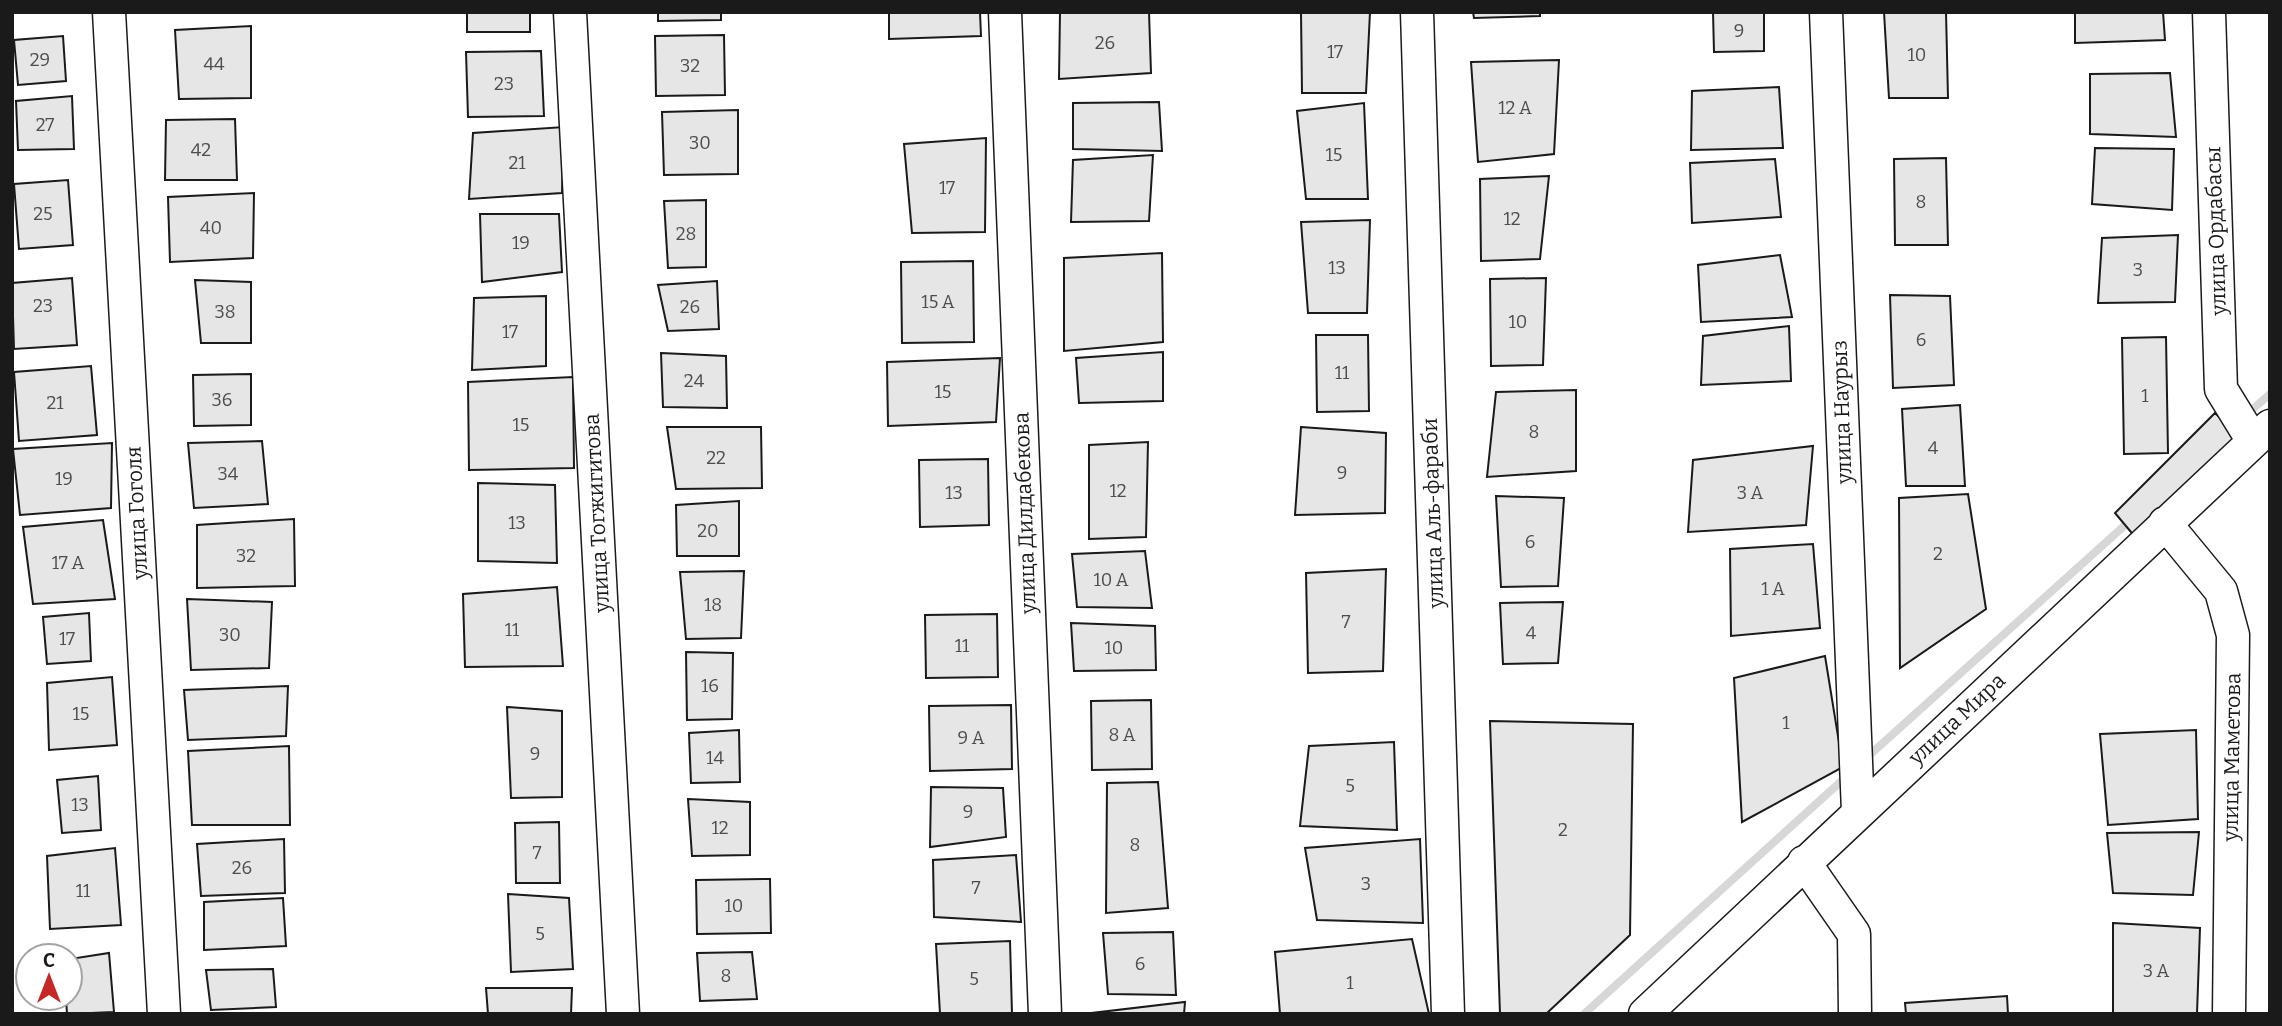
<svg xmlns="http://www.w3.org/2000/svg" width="2282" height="1026" viewBox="0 0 2282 1026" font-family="Bitter,serif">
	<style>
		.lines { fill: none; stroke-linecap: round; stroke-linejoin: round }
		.stream { stroke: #d7d7d7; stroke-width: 8 }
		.building { fill: #e6e6e6; stroke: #1a1a1a; stroke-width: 2 }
		.minor-casing { stroke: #1a1a1a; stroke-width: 35 }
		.minor { stroke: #fff; stroke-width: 32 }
		.labels { text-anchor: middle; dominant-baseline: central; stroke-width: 5; stroke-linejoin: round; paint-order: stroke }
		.number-label { font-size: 18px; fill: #4d4d4d }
		.street-label { font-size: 21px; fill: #1a1a1a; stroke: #fff }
	</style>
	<rect width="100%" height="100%" fill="#fff"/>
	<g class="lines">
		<path class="stream" d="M2246,415L2270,394
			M1864,760L2133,518
			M1584,1014L1847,776"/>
	</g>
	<path class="building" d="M467,12H530V32H467Z
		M658,12H721V20L658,21Z
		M889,12H980L981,36L889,39Z
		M1060,12H1149L1151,73L1059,79Z
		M1301,12H1370L1366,93H1302Z
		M1473,12H1540V16L1474,18Z
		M1713,12H1764V51L1714,52Z
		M1884,12H1946L1948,98H1889Z
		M2075,12H2163L2165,40L2075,43Z
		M251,26V98L179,99L175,30Z
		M724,35L725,95L656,96L655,36Z
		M63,36L66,81L18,85L14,40Z
		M541,51L544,116L468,117L466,52Z
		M1559,60L1554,154L1478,162L1471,62Z
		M2170,73L2176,137L2090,134V74Z
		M1779,87L1783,148L1691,150L1692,91Z
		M72,96L74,149L18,150L16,101Z
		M1159,102L1162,151L1073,149V103Z
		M1364,103L1368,199H1306L1297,111Z
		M738,110V174L664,175L662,112Z
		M235,119L237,180H165L166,120Z
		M564,127L562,193L469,199L473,133Z
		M986,138L985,232L912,233L904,144Z
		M2095,148L2174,149L2172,210L2092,204Z
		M1153,155L1149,221L1071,222L1073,160Z
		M1946,158L1948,245H1895L1894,159Z
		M1775,159L1781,217L1692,223L1690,163Z
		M1549,176L1540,259L1481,261L1480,179Z
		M68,180L73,245L19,249L14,184Z
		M254,193L253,258L170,262L168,197Z
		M706,200V267L668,268L664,201Z
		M480,214H559L562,272L482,282Z
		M1370,220L1367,313H1308L1301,222Z
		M2178,235L2175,302L2098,303L2102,238Z
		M1162,253L1163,342L1064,351V258Z
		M1780,255L1792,317L1701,322L1698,265Z
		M973,261L974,342L902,343L901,262Z
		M72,278L77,345L14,349L12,283Z
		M1546,278L1543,365L1491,366L1490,279Z
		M195,280L251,282V343H201Z
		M717,281L719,329L668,331L658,285Z
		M1890,295L1950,296L1954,385L1893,388Z
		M546,296V366L472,370L474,298Z
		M1789,326L1791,381L1701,385L1703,336Z
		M1316,335H1368L1369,411L1317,412Z
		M2166,337L2168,453L2124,454L2122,338Z
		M1163,352V401L1079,403L1076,358Z
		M661,353L726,356L727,408L663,407Z
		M1000,358L996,422L888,426L887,362Z
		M91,366L97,435L19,441L14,372Z
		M251,374V425L194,426L193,375Z
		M573,377L574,468L469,470L468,382Z
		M1576,390V471L1487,477L1496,392Z
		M1960,405L1965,486H1906L1902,409Z
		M2215,413L2241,437L2136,538L2115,513Z
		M667,427H761L762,488L676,489Z
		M1301,427L1386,433L1385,513L1295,515Z
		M262,441L268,504L194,508L188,443Z
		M1148,442L1146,537L1089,539V445Z
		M112,443L111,508L20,515L13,449Z
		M1813,446L1806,525L1688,532L1693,460Z
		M988,459L989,525L920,527L919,460Z
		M478,483L555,485L557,563L478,561Z
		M1968,494L1986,609L1900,668L1899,498Z
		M1496,496L1564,498L1558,586L1501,587Z
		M739,501V556H677L676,505Z
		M294,519L295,586L197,588V525Z
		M103,520L115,599L33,604L23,527Z
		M1813,544L1820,628L1731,636L1730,549Z
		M1145,551L1152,608L1077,607L1072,554Z
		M1386,569L1383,671L1308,673L1306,573Z
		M744,571L741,638L686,639L680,572Z
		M557,587L563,666L465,667L463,594Z
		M187,599L272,602L269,668L191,670Z
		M1563,602L1558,663L1503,664L1500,603Z
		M89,613L91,661L47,664L43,617Z
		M997,614L998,677L926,678L925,615Z
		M1071,623L1155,626L1156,670L1074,671Z
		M686,652L733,653L732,719L687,720Z
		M1825,656L1843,767L1742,822L1734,678Z
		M112,677L117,745L49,750L47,683Z
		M288,686L286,736L188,740L184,690Z
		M1151,700L1152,769L1092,770L1091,701Z
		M1011,705L1012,769L930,771L929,706Z
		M507,707L562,711V797L511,798Z
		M1490,721L1633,724L1630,935L1546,1014H1500Z
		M739,730L740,782L691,783L689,733Z
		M2196,730L2198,819L2108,825L2100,734Z
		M1394,742L1397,830L1300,826L1309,746Z
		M289,746L290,825H192L188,751Z
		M98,776L101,830L62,833L57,780Z
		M1158,782L1168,908L1106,913L1107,783Z
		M931,787L1003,788L1006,837L930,847Z
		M688,799L750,802V855L692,856Z
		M559,822L560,883H516L515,823Z
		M2199,832L2193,895L2113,893L2107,833Z
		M284,839L285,893L201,896L197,844Z
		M1420,839L1423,923L1317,920L1305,848Z
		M115,848L121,925L50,929L47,856Z
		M1016,855L1021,922L934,917L933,860Z
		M770,879L771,933L697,934L696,880Z
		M508,894L569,898L573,969L511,972Z
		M283,898L286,946L204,950V902Z
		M2113,923L2200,928L2197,1014H2113Z
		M1173,932L1176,995L1108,994L1103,933Z
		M1412,939L1429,1014H1280L1275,952Z
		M1010,941L1012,1014H940L936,944Z
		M752,952L757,999L700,1001L697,953Z
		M109,953L114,1012L67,1014L66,998H70V959Z
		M273,969L276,1007L211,1010L206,970Z
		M486,988H572L571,1014H488Z
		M2007,996L2008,1014H1906L1905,1003Z
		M1185,1002L1184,1014H1092V1013Z"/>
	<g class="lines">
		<g class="minor-casing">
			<path id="minor" d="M109,12L164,1014
				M570,12L623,1014
				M1005,12L1045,1014
				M1417,12L1448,1014
				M1826,12L1858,812
				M2209,12L2221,389L2253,441
				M2165,523L2221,591L2233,635L2229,1014
				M1804,862L1854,934L1855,1014
				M1645,1014L2270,426"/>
		</g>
		<use href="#minor" class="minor"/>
	</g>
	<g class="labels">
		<g class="number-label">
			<text x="1739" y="31">9</text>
			<text x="1105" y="43">26</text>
			<text x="1335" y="52">17</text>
			<text x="1917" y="55">10</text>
			<text x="40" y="60">29</text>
			<text x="214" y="64">44</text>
			<text x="690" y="66">32</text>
			<text x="504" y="84">23</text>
			<text x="1515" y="108">12 А</text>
			<text x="45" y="125">27</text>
			<text x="700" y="143">30</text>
			<text x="201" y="150">42</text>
			<text x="1334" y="155">15</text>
			<text x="517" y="163">21</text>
			<text x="947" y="188">17</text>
			<text x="1921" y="202">8</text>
			<text x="43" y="214">25</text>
			<text x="1512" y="219">12</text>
			<text x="211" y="228">40</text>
			<text x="686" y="234">28</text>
			<text x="521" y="243">19</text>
			<text x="1337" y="268">13</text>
			<text x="2138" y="270">3</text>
			<text x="938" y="302">15 А</text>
			<text x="43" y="306">23</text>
			<text x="690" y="307">26</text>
			<text x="225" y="312">38</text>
			<text x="1518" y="322">10</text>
			<text x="510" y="332">17</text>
			<text x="1921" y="340">6</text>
			<text x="1342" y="373">11</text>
			<text x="694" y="381">24</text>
			<text x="943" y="392">15</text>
			<text x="2145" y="396">1</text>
			<text x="222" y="400">36</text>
			<text x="55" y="403">21</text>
			<text x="521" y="425">15</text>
			<text x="1534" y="432">8</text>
			<text x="1933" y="448">4</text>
			<text x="716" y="458">22</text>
			<text x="1342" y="473">9</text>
			<text x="228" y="474">34</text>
			<text x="64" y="479">19</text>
			<text x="1118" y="491">12</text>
			<text x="954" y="493">13</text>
			<text x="1750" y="493">3 А</text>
			<text x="517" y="523">13</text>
			<text x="708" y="531">20</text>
			<text x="1530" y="542">6</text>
			<text x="1938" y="554">2</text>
			<text x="246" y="556">32</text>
			<text x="68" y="563">17 А</text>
			<text x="1111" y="580">10 А</text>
			<text x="1773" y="589">1 А</text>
			<text x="713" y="605">18</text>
			<text x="1346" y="622">7</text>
			<text x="512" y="630">11</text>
			<text x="1531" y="633">4</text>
			<text x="230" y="635">30</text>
			<text x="67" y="639">17</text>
			<text x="962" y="646">11</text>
			<text x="1114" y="648">10</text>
			<text x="710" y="686">16</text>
			<text x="81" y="714">15</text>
			<text x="1786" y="723">1</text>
			<text x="1122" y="735">8 А</text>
			<text x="971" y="738">9 А</text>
			<text x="535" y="754">9</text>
			<text x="715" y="758">14</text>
			<text x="1350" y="786">5</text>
			<text x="80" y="805">13</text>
			<text x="968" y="812">9</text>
			<text x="720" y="828">12</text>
			<text x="1563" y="830">2</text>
			<text x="1135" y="845">8</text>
			<text x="537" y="853">7</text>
			<text x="242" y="868">26</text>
			<text x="1366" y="884">3</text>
			<text x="976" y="888">7</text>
			<text x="83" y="891">11</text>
			<text x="734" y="906">10</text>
			<text x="540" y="934">5</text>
			<text x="1140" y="964">6</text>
			<text x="2156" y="971">3 А</text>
			<text x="726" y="976">8</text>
			<text x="974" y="979">5</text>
			<text x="1350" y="983">1</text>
		</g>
		<g class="street-label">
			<text transform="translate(2216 231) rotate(-92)">улица Ордабасы</text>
			<text transform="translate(1842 412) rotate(-92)">улица Наурыз</text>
			<text transform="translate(137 513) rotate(-93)">улица Гоголя</text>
			<text transform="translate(597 513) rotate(-93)">улица Тогжигитова</text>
			<text transform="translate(1025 513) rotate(-92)">улица Дилдабекова</text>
			<text transform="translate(1433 513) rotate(-92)">улица Аль-фараби</text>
			<text transform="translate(1957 719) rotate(-43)">улица Мира</text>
			<text transform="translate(2232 757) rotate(-89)">улица Маметова</text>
		</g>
	</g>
	<rect width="2282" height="1026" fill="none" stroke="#1a1a1a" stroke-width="28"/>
	<g transform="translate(49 977)"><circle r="33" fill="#ffffff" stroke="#a3a3a3" stroke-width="2"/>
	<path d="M0-5L12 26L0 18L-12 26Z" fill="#c62828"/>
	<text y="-10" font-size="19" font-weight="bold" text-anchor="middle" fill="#1a1a1a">С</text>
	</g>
</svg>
